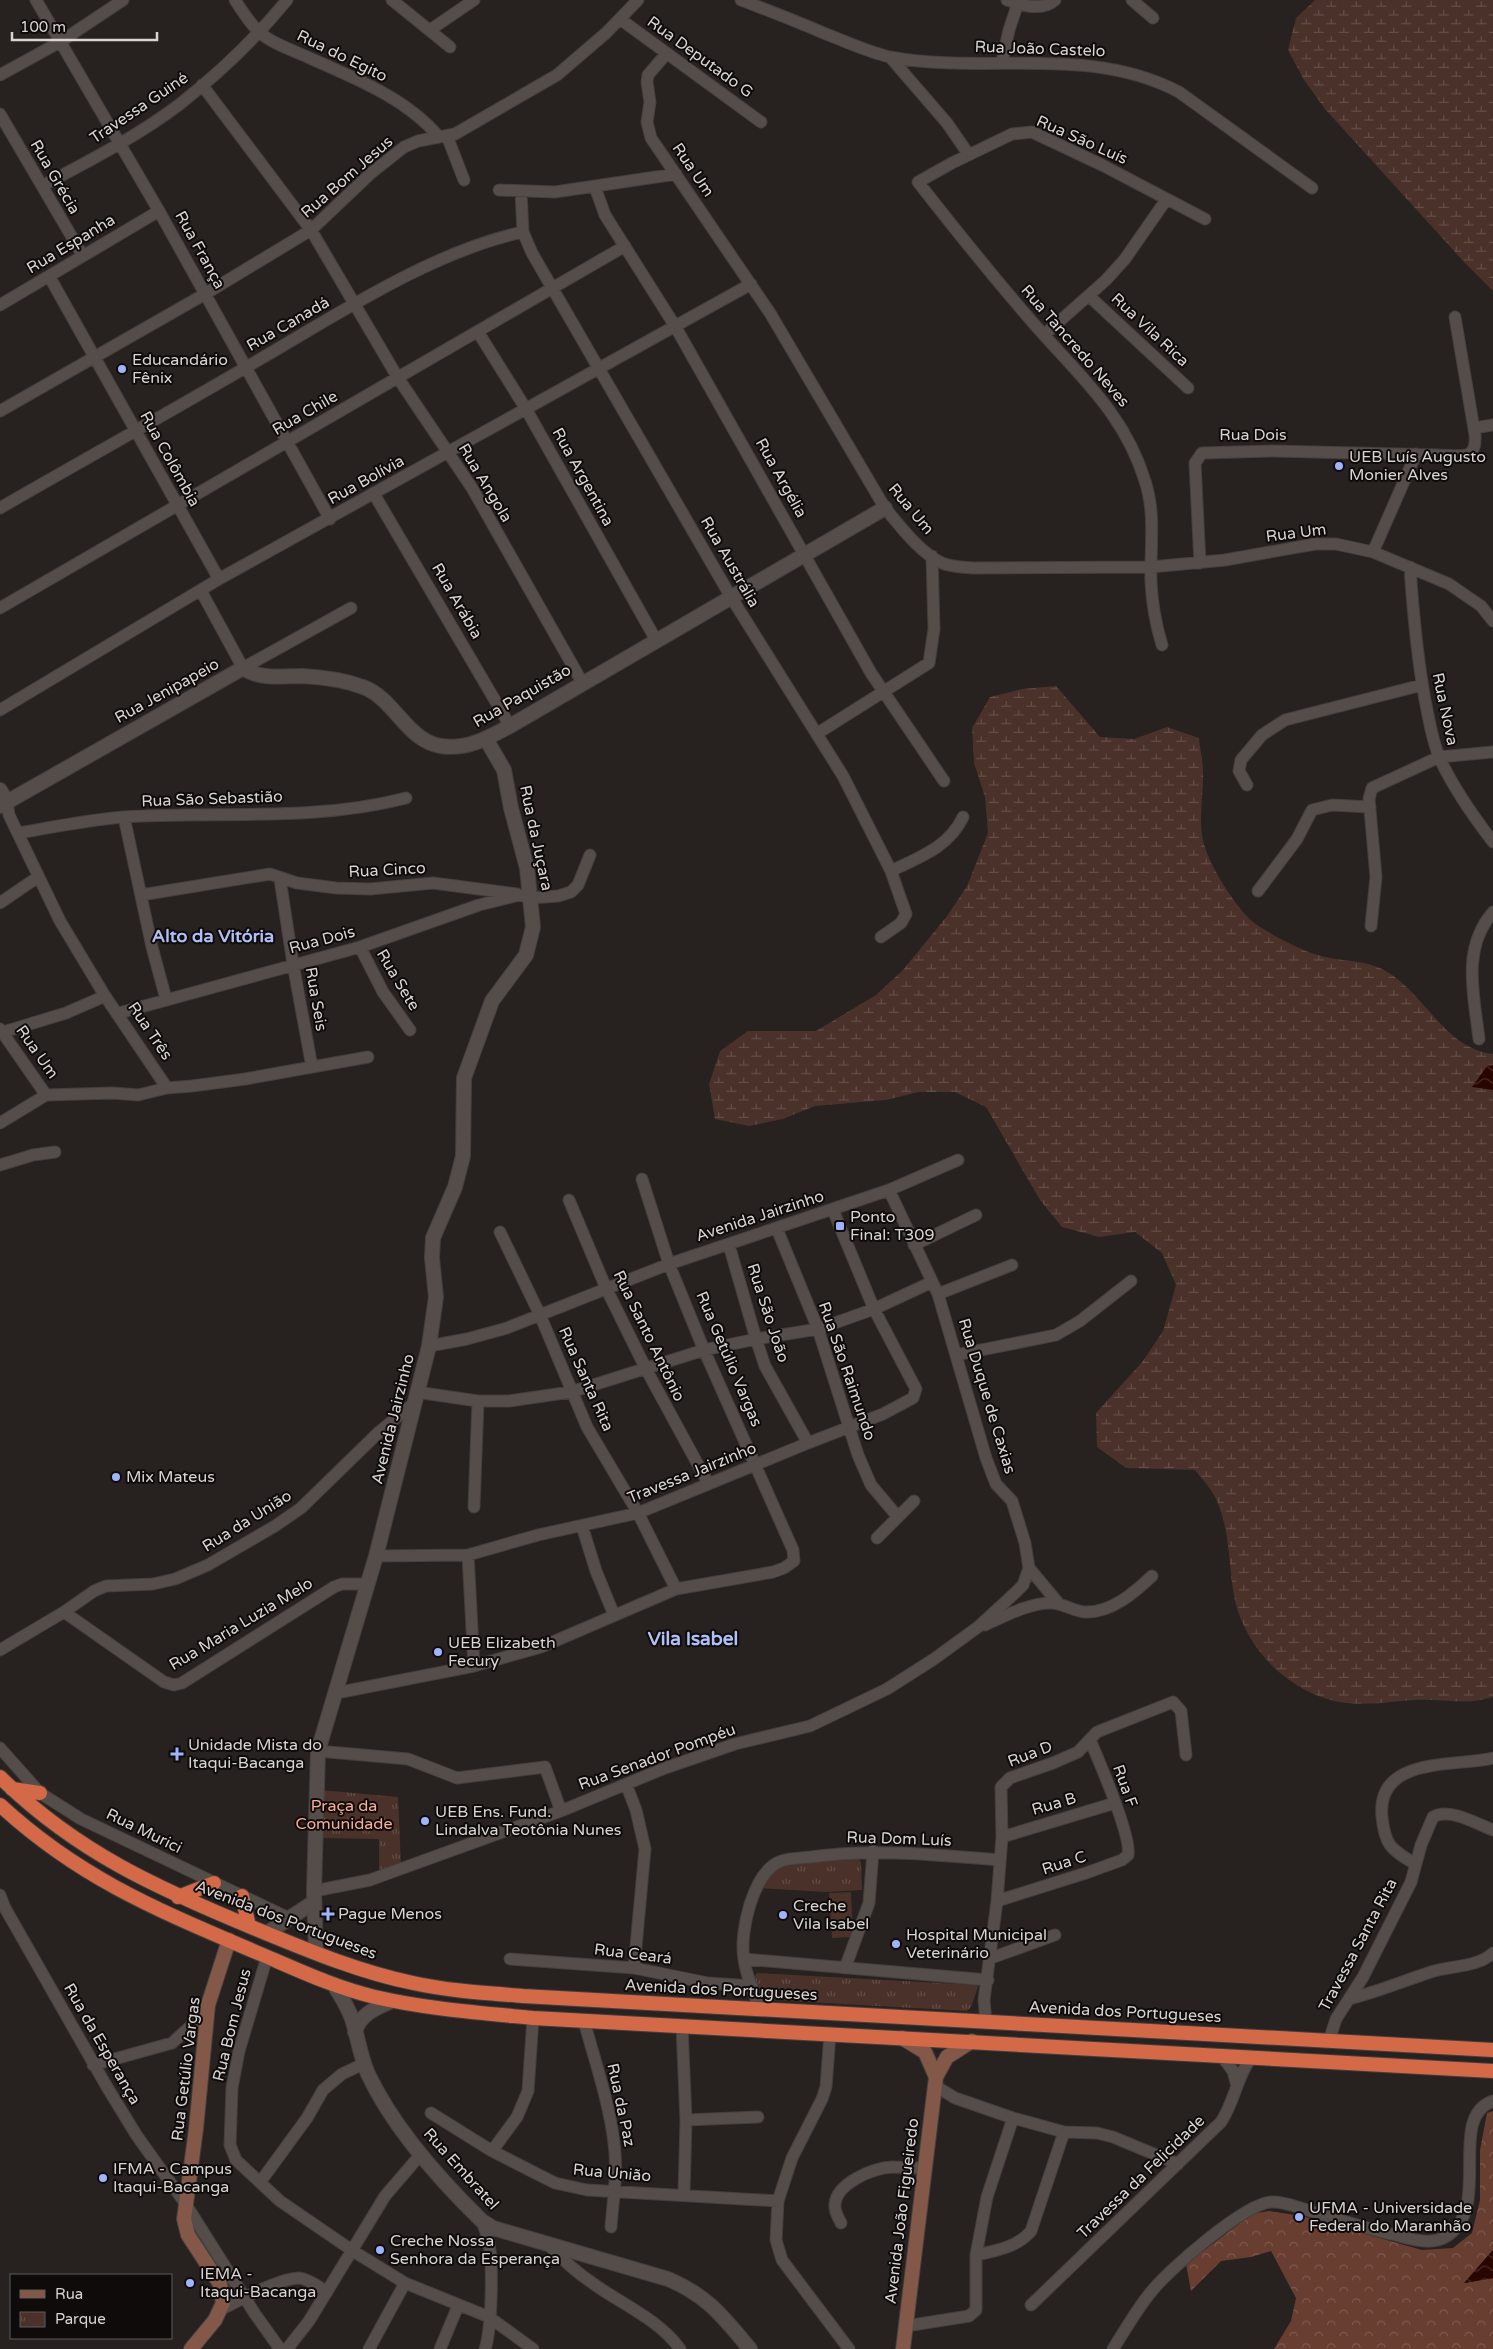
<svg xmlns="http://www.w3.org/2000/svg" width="1493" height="2349" viewBox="0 0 1493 2349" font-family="'Varela Round',sans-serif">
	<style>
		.grass { fill: #4a3129 }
		.forest { fill: url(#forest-crowns) }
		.wetland { fill: url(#wetland-marsh) }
		.park { fill: url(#park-tufts) }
		.water { fill: url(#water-waves) }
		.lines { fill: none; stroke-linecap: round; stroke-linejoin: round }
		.minor-casing { stroke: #443f3e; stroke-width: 13 }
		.tertiary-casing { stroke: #443f3e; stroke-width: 16 }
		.secondary-casing { stroke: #443f3e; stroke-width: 16 }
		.trunk-casing { stroke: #443f3e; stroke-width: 16 }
		.minor { stroke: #544d4a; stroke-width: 11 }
		.tertiary { stroke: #544d4a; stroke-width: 14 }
		.secondary { stroke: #845849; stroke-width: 14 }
		.trunk { stroke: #d36947; stroke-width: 14 }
		.poi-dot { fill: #a0b3fd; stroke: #0e0b0a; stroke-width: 2 }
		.labels { text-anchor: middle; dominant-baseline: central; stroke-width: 4; stroke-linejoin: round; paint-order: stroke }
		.street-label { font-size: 16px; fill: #d9d5d3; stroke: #0e0b0a }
		.poi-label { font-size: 16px; fill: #d9d5d3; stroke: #0e0b0a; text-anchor: start }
		.park-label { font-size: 16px; fill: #f8ae97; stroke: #0e0b0a }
		.neighbourhood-label { font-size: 18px; font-weight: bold; fill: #b0c0f7; stroke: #0e0b0a }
		.quarter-label { font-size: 19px; font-weight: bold; fill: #b0c0f7; stroke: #0e0b0a }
	</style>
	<defs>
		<pattern id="forest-crowns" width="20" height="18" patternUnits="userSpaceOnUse" patternTransform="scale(1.25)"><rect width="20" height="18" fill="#683e31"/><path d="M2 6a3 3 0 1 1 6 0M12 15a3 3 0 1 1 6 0" fill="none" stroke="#7d594e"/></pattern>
		<pattern id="wetland-marsh" width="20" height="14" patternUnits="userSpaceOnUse" patternTransform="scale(1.25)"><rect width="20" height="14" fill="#4a3129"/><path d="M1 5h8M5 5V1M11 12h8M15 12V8" fill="none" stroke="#644e47"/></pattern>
		<pattern id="park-tufts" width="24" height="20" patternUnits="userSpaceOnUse" patternTransform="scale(1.25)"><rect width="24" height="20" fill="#4a3129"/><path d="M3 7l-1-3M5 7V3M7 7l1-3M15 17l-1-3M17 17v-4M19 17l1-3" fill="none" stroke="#644e47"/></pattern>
		<pattern id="water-waves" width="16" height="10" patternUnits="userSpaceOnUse" patternTransform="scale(1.25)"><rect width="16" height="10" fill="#290500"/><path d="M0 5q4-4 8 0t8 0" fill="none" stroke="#472924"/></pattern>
	</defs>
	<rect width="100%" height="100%" fill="#27211f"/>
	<path class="grass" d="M851,1892L853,1937L832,1938L829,1893Z"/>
	<path class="forest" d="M1493,2111V2250L1465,2283L1493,2278V2349H1274L1291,2321L1296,2298L1271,2251L1251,2257L1221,2261L1191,2291L1186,2264L1252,2214L1269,2211L1302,2216L1422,2250L1453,2248L1472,2233L1480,2200V2150L1487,2113Z"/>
	<path class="wetland" d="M1315,0H1493V291L1464,262L1325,109L1304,80L1288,50L1296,18Z
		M1056,686L1100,737L1134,739L1167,727L1199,738C1200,749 1203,761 1203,772C1204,794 1198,817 1203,840C1208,864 1237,911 1257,925C1274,936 1298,949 1318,955C1339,962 1364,959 1384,970C1425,992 1443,1048 1493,1054V1697C1467,1706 1441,1698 1414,1700C1386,1702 1355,1708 1327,1699C1282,1685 1246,1646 1235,1601C1228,1567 1231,1529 1215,1497C1210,1487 1201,1478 1195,1470L1126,1468L1097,1447L1096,1413L1143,1361L1163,1331L1176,1285L1162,1253L1135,1232L1099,1237L1062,1227L1040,1200L986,1107L955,1092H919L886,1100L815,1106L783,1119L749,1126L715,1119L709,1084L720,1051L748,1031H816L876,995L903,970L947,916L967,886L988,833L985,797L974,763L972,728L990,697L1022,689Z"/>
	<path class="park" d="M321,1790L398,1797L401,1865L379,1874V1839L320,1838Z
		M857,1857L861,1862L862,1890L826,1892L759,1888L778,1867Z
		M757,1973L976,1985L978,1987L971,2007L967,2011L771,2000L760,1991L754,1977Z
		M191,2222L238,2293L232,2296L192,2230Z"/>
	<path class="water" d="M1493,1065V1090L1472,1087L1487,1066Z
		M1493,2250V2278L1464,2283Z"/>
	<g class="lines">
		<g class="minor-casing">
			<path id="minor" d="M36,0L159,211L330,519
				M235,0C242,11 249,22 258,31C272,44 295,51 312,59C357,79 407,99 439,137
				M392,0L450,47
				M741,0C770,11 798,22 826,34C847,42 868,52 890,57C986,75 1088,44 1179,92L1312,188
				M1007,0C1022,5 1041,12 1055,0
				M1132,0L1153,18
				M620,19L761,122
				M430,30L474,0
				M666,54L648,75L647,82L650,102L647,122L651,138L770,313L885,508C901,527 919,552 942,563C951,567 963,567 973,568L1151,567L1225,560L1315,544H1336L1373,552L1449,584L1481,606L1493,621
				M890,57L947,123L969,155
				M1002,62L1009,30L1018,3
				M0,75L60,42L123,0
				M202,85L311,230L398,378L472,488L582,682
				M0,114L83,256
				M447,136L464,180
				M42,186C89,161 138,136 180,104C218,74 256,38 287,0
				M595,187L605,215L675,326L871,673L944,781
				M499,190L555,192L676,174
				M521,192L523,232L532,253L731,597L843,776L891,871L906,914L901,923L881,937
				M49,276L219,579
				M1089,296L1188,388
				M0,305L159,211
				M478,332L526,409L656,640
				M1044,335L1106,280L1125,259L1166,200
				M0,411L205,294L311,230L370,174L404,147L418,141L455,134L557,75L606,33L638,0
				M1474,428L1493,425
				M374,494L510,726
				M0,508C87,458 175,409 262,358C341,312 434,251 523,232
				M1373,552L1416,454
				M1200,563L1195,463L1202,453L1273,451L1439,455C1460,455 1477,462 1475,435L1455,317
				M1410,567C1413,612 1417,656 1425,700C1429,719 1432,741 1440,759C1454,789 1473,816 1493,842
				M201,591L243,668L351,608
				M0,608L625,246
				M1162,645C1156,625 1152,604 1151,582C1150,548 1156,514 1145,481C1124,411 1074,371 1028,317C990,273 954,228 918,182L952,163L1012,134L1032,132L1102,165L1205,219
				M0,710L219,579L751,284
				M818,733L929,663L934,629L932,556
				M1247,785L1239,771L1241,760L1262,735L1285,720L1422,685
				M7,802L9,815L60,921L105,996L167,1088
				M124,817L152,947L166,999
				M18,833C53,827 88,820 123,817C218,811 314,822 406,798
				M891,871C920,857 949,847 963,817
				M280,879L293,964L312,1067
				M1258,891L1297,839L1312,810L1332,805L1370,807
				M141,895L270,874L297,883L336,888L370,889L433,883L517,894
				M0,903L38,877
				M1371,926L1376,877L1369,799L1372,788L1439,757L1493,752
				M360,947L383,992L410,1030
				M119,1013L360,947L479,905L519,895L531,898L558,896L571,892L578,885L590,855
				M0,1029L46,1095
				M0,1033L66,1013L105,996
				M1479,1039C1474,995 1461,949 1493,912
				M0,1123L46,1095L113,1093L138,1095L167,1088L192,1086L245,1079L368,1057
				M0,1165L33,1155L55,1152
				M889,1190L938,1294L986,1458L996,1484L1012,1501L1025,1543L1029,1568L1059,1604
				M569,1200L606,1288L646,1369L708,1483
				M777,1229L818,1329L858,1455L871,1485L898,1517
				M500,1232L540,1315L587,1427L638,1513L676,1589
				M729,1245L756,1339L765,1366L808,1443
				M914,1245L976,1215
				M938,1294L1012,1265
				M429,1346L467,1339L507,1328L669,1264L889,1190L958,1160
				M956,1355L1056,1335L1080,1321L1131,1281
				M416,1392L478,1401H509L571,1392L704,1350L756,1339L818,1329L874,1309L932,1282
				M474,1507L478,1401
				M582,1526L596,1571L614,1615
				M877,1538L914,1501
				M468,1555L474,1666
				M376,1556L468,1555L538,1535L638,1513L808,1443L883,1414L913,1398L916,1389L874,1309L833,1210
				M64,1612L164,1682L174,1685L182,1683L334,1587L342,1584H366
				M985,1625C1005,1616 1029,1603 1051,1603C1063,1603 1073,1611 1085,1612C1111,1613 1134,1593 1152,1576
				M0,1650L64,1612L94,1591L106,1586L153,1584L175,1579L208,1565L275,1526L301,1508L379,1432L413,1404
				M336,1693L474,1666L541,1647L676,1589L773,1572L784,1568L794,1561L793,1550L704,1350L669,1264L642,1179
				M0,1748L40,1793L81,1819L291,1919
				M318,1751L408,1759L457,1778L545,1767L561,1811
				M626,1784L636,1810L645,1849L634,1968
				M1002,1837L1115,1803
				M1415,1864C1391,1849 1385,1846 1382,1817C1376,1756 1454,1767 1493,1758
				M314,1891L370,1880L561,1811L665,1768L735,1744L810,1726L887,1689L934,1659L978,1627L1016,1592L1023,1585L1029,1568
				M0,1895L5,1908L107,2087L137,2136L185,2203L255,2314L280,2349
				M997,1901L1086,1873L1122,1860L1128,1855C1132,1837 1099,1761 1090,1740
				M267,1957L239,2051L232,2088L230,2145L236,2160L280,2201L353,2251L405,2283L489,2317L533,2349
				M991,1958L1055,1935
				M510,1959L634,1968L708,1983L752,1986
				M744,1959L988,1980
				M845,1968L869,1903L873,1851
				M1349,1999C1377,1992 1403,1981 1431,1972C1452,1965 1476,1968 1493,1953
				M760,2010C754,1993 746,1976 744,1959C739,1933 753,1871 781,1861C790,1858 802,1858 811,1857C874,1848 937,1855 1000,1860
				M584,2021C595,2061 609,2102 614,2143C618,2171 613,2200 611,2227
				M986,2022L984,2000L997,1901L1002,1837L1001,1787L1010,1778L1053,1763L1078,1752L1097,1732L1173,1702L1181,1711L1186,1755
				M682,2026L686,2120L684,2194
				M830,2034L826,2087L822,2099L792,2158L778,2201L776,2240L782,2260L849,2349
				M1329,2041L1336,2019L1363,1977L1411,1882L1421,1845L1433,1817C1449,1807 1477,1824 1493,1830
				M1221,2055L1233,2071L1237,2086
				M93,2065L172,2043L195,2022L208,2005
				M934,2085L955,2098L1013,2118L1064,2132L1097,2133L1113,2137L1178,2164
				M431,2113L492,2151L555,2183L587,2190L778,2201
				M686,2120L758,2117
				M492,2151L517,2117L528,2091L533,2018
				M261,2181L307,2118L323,2090L342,2074L363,2064
				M482,2221C484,2228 488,2236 489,2244C493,2265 492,2328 485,2349
				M841,2223C838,2217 834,2211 835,2204C837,2183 873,2168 892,2167C902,2167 913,2168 923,2168
				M550,2246C563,2260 576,2272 591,2282C619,2303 659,2319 680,2349
				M976,2255C995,2251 1018,2247 1031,2231L1064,2132
				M1031,2305L1221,2122C1235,2101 1237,2075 1252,2057
				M222,2309C240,2300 280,2278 299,2278C309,2279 319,2287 327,2292
				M906,2326L969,2316L976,2310V2255L987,2197L1013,2118
				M287,2349L309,2321L385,2196L421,2154
				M369,2349L405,2283
				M440,2349L458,2306
				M1113,2349C1125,2330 1137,2309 1151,2292C1168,2270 1244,2204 1271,2202C1282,2201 1294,2206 1304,2209C1334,2218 1364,2228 1395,2235C1411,2239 1432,2246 1447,2236C1493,2207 1446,2117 1493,2101"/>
		</g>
		<g class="tertiary-casing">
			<path id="tertiary" d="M0,790L7,802
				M0,806L243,668C260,680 282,676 302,676C322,677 344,680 363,687C394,698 407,741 441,746C467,750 488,738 510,726L885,508
				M267,1933L314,1902
				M316,1953L314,1891L318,1751L376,1556L429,1346L436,1297L432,1258L433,1238L455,1187L463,1156L464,1078L492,1001L526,955L533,927L527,868L511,808L504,770L486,739
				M334,1985C341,1996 348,2007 352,2019C358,2037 360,2056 368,2074C393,2127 440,2180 482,2221L493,2228L668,2279C708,2296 723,2317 750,2349
				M355,2032C360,2014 376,2008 392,2001"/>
		</g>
		<g class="secondary-casing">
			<path id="secondary" d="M902,2038L925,2052L936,2077
				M191,2349L215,2320L223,2303L220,2284L188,2235L184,2219L196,2129L208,2005L229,1940
				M903,2349L936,2077L947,2057L972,2041"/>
		</g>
		<g class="trunk-casing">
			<path id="trunk" d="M0,1777C76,1852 159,1889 256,1929C307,1950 359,1972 413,1983C449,1991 486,1993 523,1996L1493,2050
				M12,1789L40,1793
				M0,1805C78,1877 155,1909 251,1950C292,1967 332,1987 375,1997C427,2009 481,2013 533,2018L1493,2071
				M242,1896L249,1926
				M178,1897L214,1883"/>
		</g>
		<use href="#minor" class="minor"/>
		<use href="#tertiary" class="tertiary"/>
		<use href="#secondary" class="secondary"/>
		<use href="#trunk" class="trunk"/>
	</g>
	<g class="poi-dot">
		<circle cx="122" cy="369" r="5"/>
		<circle cx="1339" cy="466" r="5"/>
		<rect x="835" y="1221" width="10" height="10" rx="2.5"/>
		<circle cx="116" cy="1477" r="5"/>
		<circle cx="438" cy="1652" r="5"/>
		<path d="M174.5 1746.5h5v5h5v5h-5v5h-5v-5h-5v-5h5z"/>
		<circle cx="425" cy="1821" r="5"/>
		<path d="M325.5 1906.5h5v5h5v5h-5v5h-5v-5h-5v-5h5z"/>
		<circle cx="783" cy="1915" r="5"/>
		<circle cx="896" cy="1944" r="5"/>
		<circle cx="103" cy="2178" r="5"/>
		<circle cx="1299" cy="2217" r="5"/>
		<circle cx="380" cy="2250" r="5"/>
		<circle cx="190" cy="2283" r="5"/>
	</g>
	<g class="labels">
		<g class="street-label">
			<text transform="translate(1040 49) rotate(2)">Rua João Castelo</text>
			<text transform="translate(342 56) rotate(26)">Rua do Egito</text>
			<text transform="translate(700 57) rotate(36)">Rua Deputado G</text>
			<text transform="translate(139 108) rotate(-34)">Travessa Guiné</text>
			<text transform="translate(1082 140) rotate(24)">Rua São Luís</text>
			<text transform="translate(693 170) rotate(56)">Rua Um</text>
			<text transform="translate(55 177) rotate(60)">Rua Grécia</text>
			<text transform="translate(347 177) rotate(-41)">Rua Bom Jesus</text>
			<text transform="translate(71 244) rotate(-31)">Rua Espanha</text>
			<text transform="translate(200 250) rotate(61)">Rua França</text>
			<text transform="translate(288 324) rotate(-30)">Rua Canadá</text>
			<text transform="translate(1150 330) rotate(43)">Rua Vila Rica</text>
			<text transform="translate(1075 346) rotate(49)">Rua Tancredo Neves</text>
			<text transform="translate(305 413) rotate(-30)">Rua Chile</text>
			<text x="1253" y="435">Rua Dois</text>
			<text transform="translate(170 459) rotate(61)">Rua Colômbia</text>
			<text transform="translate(583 477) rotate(61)">Rua Argentina</text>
			<text transform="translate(781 478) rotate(61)">Rua Argélia</text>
			<text transform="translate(366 480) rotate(-29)">Rua Bolívia</text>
			<text transform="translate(485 483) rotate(59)">Rua Angola</text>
			<text transform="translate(911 509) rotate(50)">Rua Um</text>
			<text transform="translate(1296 533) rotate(-7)">Rua Um</text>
			<text transform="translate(730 562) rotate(60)">Rua Austrália</text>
			<text transform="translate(457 601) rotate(60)">Rua Arábia</text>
			<text transform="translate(167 691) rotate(-29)">Rua Jenipapeio</text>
			<text transform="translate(522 696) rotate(-30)">Rua Paquistão</text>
			<text transform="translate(1445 709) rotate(78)">Rua Nova</text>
			<text transform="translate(212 799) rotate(-2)">Rua São Sebastião</text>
			<text transform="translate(536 838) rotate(78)">Rua da Juçara</text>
			<text transform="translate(387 870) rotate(-3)">Rua Cinco</text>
			<text transform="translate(322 940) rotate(-15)">Rua Dois</text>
			<text transform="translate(398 980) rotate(59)">Rua Sete</text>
			<text transform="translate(316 999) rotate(80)">Rua Seis</text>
			<text transform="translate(150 1031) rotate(56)">Rua Três</text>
			<text transform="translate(37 1052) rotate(55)">Rua Um</text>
			<text transform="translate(760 1216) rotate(-18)">Avenida Jairzinho</text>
			<text transform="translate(768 1313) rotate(72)">Rua São João</text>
			<text transform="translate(649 1336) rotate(64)">Rua Santo Antônio</text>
			<text transform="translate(729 1359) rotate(67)">Rua Getúlio Vargas</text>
			<text transform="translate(847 1371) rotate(71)">Rua São Raimundo</text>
			<text transform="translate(586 1379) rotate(66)">Rua Santa Rita</text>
			<text transform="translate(987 1396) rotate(73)">Rua Duque de Caxias</text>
			<text transform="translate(393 1419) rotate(-76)">Avenida Jairzinho</text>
			<text transform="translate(692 1473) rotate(-22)">Travessa Jairzinho</text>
			<text transform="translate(247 1521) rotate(-32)">Rua da União</text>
			<text transform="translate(241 1624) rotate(-31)">Rua Maria Luzia Melo</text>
			<text transform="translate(1030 1754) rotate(-21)">Rua D</text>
			<text transform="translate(657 1757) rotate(-20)">Rua Senador Pompéu</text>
			<text transform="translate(1125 1786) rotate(70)">Rua F</text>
			<text transform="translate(1054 1804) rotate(-16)">Rua B</text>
			<text transform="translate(144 1831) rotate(26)">Rua Murici</text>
			<text transform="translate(899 1839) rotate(2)">Rua Dom Luís</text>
			<text transform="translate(1064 1863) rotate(-18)">Rua C</text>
			<text transform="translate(286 1920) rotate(21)">Avenida dos Portugueses</text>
			<text transform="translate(1358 1945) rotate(-62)">Travessa Santa Rita</text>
			<text transform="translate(633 1954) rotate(7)">Rua Ceará</text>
			<text transform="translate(721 1990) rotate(3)">Avenida dos Portugueses</text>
			<text transform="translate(1125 2012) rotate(3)">Avenida dos Portugueses</text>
			<text transform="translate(232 2025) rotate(-76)">Rua Bom Jesus</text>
			<text transform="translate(102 2044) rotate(60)">Rua da Esperança</text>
			<text transform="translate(186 2069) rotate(-83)">Rua Getúlio Vargas</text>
			<text transform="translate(621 2105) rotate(78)">Rua da Paz</text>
			<text transform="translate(461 2169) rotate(48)">Rua Embratel</text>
			<text transform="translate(612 2173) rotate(5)">Rua União</text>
			<text transform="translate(1141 2177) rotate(-44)">Travessa da Felicidade</text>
			<text transform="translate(902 2211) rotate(-83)">Avenida João Figueiredo</text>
		</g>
		<g class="poi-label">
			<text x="132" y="360">Educandário<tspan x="132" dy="18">Fênix</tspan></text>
			<text x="1349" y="457">UEB Luís Augusto<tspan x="1349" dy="18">Monier Alves</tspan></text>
			<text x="850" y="1217">Ponto<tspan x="850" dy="18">Final: T309</tspan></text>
			<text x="126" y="1477">Mix Mateus</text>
			<text x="448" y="1643">UEB Elizabeth<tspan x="448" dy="18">Fecury</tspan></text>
			<text x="188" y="1745">Unidade Mista do<tspan x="188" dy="18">Itaqui-Bacanga</tspan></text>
			<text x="435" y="1812">UEB Ens. Fund.<tspan x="435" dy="18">Lindalva Teotônia Nunes</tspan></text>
			<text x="793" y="1906">Creche<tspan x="793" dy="18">Vila Isabel</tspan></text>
			<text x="338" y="1914">Pague Menos</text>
			<text x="906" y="1935">Hospital Municipal<tspan x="906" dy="18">Veterinário</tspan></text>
			<text x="113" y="2169">IFMA - Campus<tspan x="113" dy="18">Itaqui-Bacanga</tspan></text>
			<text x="1309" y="2208">UFMA - Universidade<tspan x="1309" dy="18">Federal do Maranhão</tspan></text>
			<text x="390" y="2241">Creche Nossa<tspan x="390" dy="18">Senhora da Esperança</tspan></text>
			<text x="200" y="2274">IEMA -<tspan x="200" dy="18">Itaqui-Bacanga</tspan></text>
		</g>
		<g class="park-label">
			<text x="344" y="1806">Praça da<tspan x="344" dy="18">Comunidade</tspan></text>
		</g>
		<g class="neighbourhood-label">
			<text x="213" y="936">Alto da Vitória</text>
		</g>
		<g class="quarter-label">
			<text x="693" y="1639">Vila Isabel</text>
		</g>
	</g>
	<rect x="10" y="2274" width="162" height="65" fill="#0e0b0a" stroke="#5f5c5a"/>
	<rect x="20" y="2290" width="25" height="8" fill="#845849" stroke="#5f5c5a"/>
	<text x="55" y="2299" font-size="15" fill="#d9d5d3">Rua</text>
	<rect x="20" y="2312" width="25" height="15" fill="url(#park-tufts)" stroke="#5f5c5a"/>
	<text x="55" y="2324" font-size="15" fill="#d9d5d3">Parque</text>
	<path d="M12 32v8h145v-8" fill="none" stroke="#d9d5d3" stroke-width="2.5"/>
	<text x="20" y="32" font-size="15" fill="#d9d5d3" stroke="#0e0b0a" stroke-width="4" paint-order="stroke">100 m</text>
</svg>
